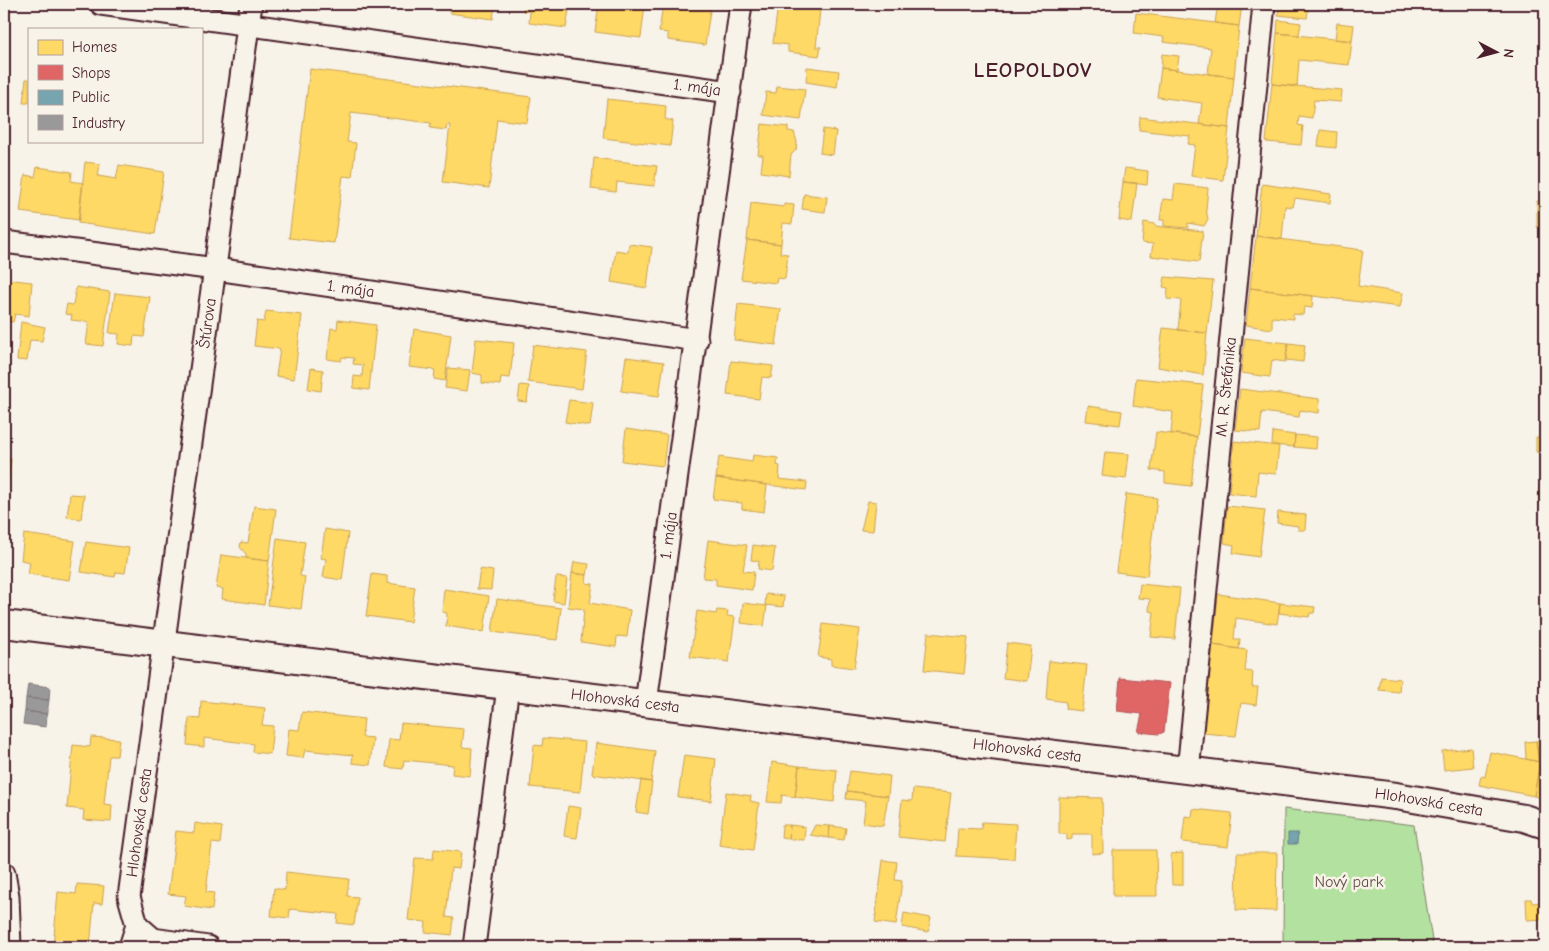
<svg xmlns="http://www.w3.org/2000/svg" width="1549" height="951" viewBox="0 0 1549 951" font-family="'Comic Neue',sans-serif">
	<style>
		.green { fill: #b3e1a0; stroke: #7e8066 }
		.homes { fill: #ffd966; stroke: #c9a154 }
		.shops { fill: #e06666; stroke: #b35154 }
		.public { fill: #76a5af; stroke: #697d87 }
		.industry { fill: #999; stroke: #817478 }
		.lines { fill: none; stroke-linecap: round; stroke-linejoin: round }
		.minor-casing { stroke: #4a1f2b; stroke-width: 25 }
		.tertiary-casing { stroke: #4a1f2b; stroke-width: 30 }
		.minor { stroke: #f7f3e8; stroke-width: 21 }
		.tertiary { stroke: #f7f3e8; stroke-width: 26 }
		.labels { text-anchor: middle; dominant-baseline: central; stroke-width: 5; stroke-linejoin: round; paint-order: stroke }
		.street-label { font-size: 16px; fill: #4a1f2b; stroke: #f7f3e8 }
		.park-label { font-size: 16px; fill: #645048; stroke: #f7f3e8 }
		.district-label { font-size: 21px; font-weight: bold; letter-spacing: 1px; fill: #4a1f2b; stroke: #f7f3e8 }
	</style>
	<rect width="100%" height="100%" fill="#f7f3e8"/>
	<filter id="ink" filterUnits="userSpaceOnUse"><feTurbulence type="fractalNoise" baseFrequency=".02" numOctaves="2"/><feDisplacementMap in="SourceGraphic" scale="10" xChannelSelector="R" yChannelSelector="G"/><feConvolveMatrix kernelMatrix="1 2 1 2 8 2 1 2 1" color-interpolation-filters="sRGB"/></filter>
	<g filter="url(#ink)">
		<path class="green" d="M1284,809L1414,825L1433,947H1283Z"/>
		<path class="homes" d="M375,4H419L418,9Z
			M450,4H495L493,19L449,13Z
			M524,4H570L566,28L529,23L530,12L523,11Z
			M599,4H645L641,38L595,32Z
			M663,4H711L705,45L668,40V33L659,32Z
			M1195,4H1242L1239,26L1215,23L1217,10L1194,8Z
			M1280,4H1309L1307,18L1278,15Z
			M778,5L820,10L816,47H821L819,56L788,52V45L773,43Z
			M1136,13L1239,26L1234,77L1208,74L1211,48L1163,42L1164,37L1134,33Z
			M1278,20L1301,23L1299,35L1277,33Z
			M1337,23L1354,25L1352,41L1335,39Z
			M1277,33L1352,41L1349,65L1299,60L1297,87L1272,84Z
			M1162,54L1179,56L1177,70L1161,68Z
			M807,67L839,71L837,87L806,82Z
			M1161,68L1234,77L1229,128L1199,124L1202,103L1157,97Z
			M310,69L531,97L527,123L497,119L489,188L443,182L450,125H447L446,130L430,128L431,123L351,113L347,142L356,143L352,177L343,176L334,243L289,238Z
			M26,79H29V103H23Z
			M1272,84L1342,90L1341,102L1314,100L1312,118L1299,116L1298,125L1303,126L1301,145L1266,142Z
			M777,86L805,89L801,120L763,115L766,92L776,93Z
			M607,99L666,106L665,119L673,121L670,146L603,138Z
			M1140,117L1229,128L1223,180L1191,176L1195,145L1188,144L1190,136L1139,130Z
			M762,124L788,127V131L794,132L797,142L796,150L791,155L789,176L761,172L763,155H758Z
			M823,129L836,131L833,155L820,153Z
			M1320,130L1337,132L1336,148L1318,146Z
			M594,158L657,166L654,186L617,182L616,192L591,189Z
			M85,162L100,164L98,176L116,179L119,165L164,172L155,234L78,223Z
			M37,167L72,172L71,181L83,183L79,220L20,212L25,175L35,177Z
			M1125,168L1148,171L1147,185L1123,182Z
			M1123,182L1137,183L1132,222L1119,220Z
			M1175,184L1208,188L1206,209L1208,219L1204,226L1188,223V228L1164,226V220H1160L1163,199L1173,200Z
			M1262,184L1331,194L1330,203L1295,198L1293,207L1285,206L1282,239L1256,236Z
			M804,194L827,197L825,212L802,209Z
			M1537,201H1545V227H1537Z
			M751,203L784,207V204L794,205L792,224L783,223L781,244L747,240Z
			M1144,222L1155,224V226L1203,231L1199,262L1151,256L1153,244L1142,243Z
			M1256,236L1363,250L1358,286L1403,293L1400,307L1250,288Z
			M747,240L781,244L780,253L788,254L785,279L777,278L776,283L741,279Z
			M629,244L652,247L647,288L611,282L616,250L628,252Z
			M1542,245H1545V273H1542Z
			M1165,277L1213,281L1207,333L1178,330L1181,300L1167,299L1168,288L1163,287Z
			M4,279L32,282L29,316L15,314L13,322L4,321Z
			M76,287L110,292L103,346L86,344L89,322L71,320L72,315L65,314L67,304L73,305Z
			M1250,288L1313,296L1312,308L1304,307L1303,315L1293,314V319L1272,317V329L1246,325Z
			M115,293L150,297L144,337L134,336L133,346L118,344L119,334L109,333Z
			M738,304L781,309L776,345L734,340Z
			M266,311L302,315L294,379L276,376L280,349L254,346L257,321L264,322Z
			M338,320L376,325L369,390L353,388L354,376L362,377L363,365L353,364L354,358L342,357L341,361L327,359L331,328L337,329Z
			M21,322L45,327L42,341L30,340L27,361L17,360Z
			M1163,328L1207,333L1203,375L1158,367Z
			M414,329L451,335L445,381L434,379L435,370L409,367Z
			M1245,338L1288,343L1285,362L1272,360L1270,377L1241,373Z
			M476,339L514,343L510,378L501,377L500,385L482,383V375L472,373Z
			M1288,343L1305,345L1303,362L1286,360Z
			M533,345L587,352L582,389L528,382Z
			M626,357L664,362L659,396L621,391Z
			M731,361L773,366L771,378L762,377L759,399L727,395Z
			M311,368L323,370L321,391L308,389Z
			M448,368L470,370L467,391L445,388Z
			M1136,378L1203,385L1197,437L1171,433L1173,412L1133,406Z
			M520,385L529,386L527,402L518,401Z
			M1240,389L1320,399L1319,413L1300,410L1299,417L1262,412L1260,432L1235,430Z
			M569,400L593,403L590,426L565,422Z
			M1088,406L1122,411L1120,425L1086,421Z
			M626,429L667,435L663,466L622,461Z
			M1156,432L1197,437L1191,486L1165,483V472L1151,470Z
			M1273,432L1295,435L1294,447L1272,445Z
			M1295,435L1317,437L1316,449L1294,447Z
			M1536,437H1545V453L1536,452Z
			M1234,441L1279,446L1276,474L1258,472L1256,496L1229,493Z
			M1105,452L1129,454L1126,479L1102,476Z
			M753,455L778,458L777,465L780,466L779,479L807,482L806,490L716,478L719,457L752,462Z
			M4,458L11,459L4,513Z
			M716,478L767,485L764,512L742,509V503L713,499Z
			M1539,488H1545V503H1539Z
			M70,494L84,495L81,519L67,517Z
			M1126,494L1157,498L1147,576L1116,572Z
			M868,501L876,502L873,531L861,530Z
			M254,506L276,509L269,561L246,558V554L240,547L241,542L248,543Z
			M1227,506L1265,510L1259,557L1233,553L1234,545L1224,543Z
			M1278,512L1306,515L1305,530H1298V526L1277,523Z
			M325,529L348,533L342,580L323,577L326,559L321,558Z
			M24,534L75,541L69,580L28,574L30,562L21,560Z
			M277,538L305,542L300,576L305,577L301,609L268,605Z
			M708,540L747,545L743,571L754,572L752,590L716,585V579L703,578Z
			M86,542L129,548L125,573L116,572L115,577L81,572Z
			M753,545L775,548L772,571L758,569L759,561L751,560Z
			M221,555L269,561L264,605L222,599L223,589L216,588Z
			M574,562L589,564L587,575L572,573Z
			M480,569L493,571L491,590L477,589Z
			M572,573L587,575L586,583L593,584L590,603L630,610L627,637L617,636L616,647L581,642L584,609L568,607Z
			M372,574L387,576V583L415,587L410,622L366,616Z
			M556,577L567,578L564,603L553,601Z
			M1140,584L1180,588L1175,639L1151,637L1154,612L1149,611L1150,599L1138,598Z
			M444,589L489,596L484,632L446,626L447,613L442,612Z
			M766,594L784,596L783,607L765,605Z
			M1218,594L1280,603L1277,624L1236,618L1234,639H1240L1239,649L1213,645Z
			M497,599L561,608L557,640L492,632Z
			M743,603L767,606L764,626L741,623Z
			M1280,603L1315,607L1314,613H1310L1309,617L1279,613Z
			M717,610L728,611L727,616L735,617L729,662L690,657L697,611L716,614Z
			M823,624L860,629L854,668L831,665V659L818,657Z
			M928,633L968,637L964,674L924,670Z
			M1007,643L1031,646L1027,681L1003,678Z
			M1213,645L1247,650L1245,671L1253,672L1252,687H1258L1256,705L1241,703L1236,736L1203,733Z
			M1049,661L1087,665L1082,711L1065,709L1066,702L1046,699Z
			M1381,677L1400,679L1399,692L1379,690Z
			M201,701L265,708L262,725L273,726L270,754L253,752L254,744L204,738V747L187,745L189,718L200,719Z
			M302,712L364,719L362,737L373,738L370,765L352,763L353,755L305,750L303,758L286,756L289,729L299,730Z
			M401,723L464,729L462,747L472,748L470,776L452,774L453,765L404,760L403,769L386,767L389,739L399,740Z
			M91,737L119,739L117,756H109L104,804L112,805L111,822L83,820L84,810L67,808L73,745L90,747Z
			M543,738L585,742L580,792L530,787L534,745L542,746Z
			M1541,740H1545V768L1539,767L1536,741Z
			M1536,741L1540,762L1526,759L1525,742Z
			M596,743L655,751L651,782L592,774Z
			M1471,748L1473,767L1444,770L1442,751Z
			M1490,752L1540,762L1534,796L1479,785L1481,776L1485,777Z
			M684,755L716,759L711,801L678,797Z
			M772,762L799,766L795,797L782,795L781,803L767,802Z
			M799,766L837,770L834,802L795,797Z
			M1539,767L1545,768V799L1534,796Z
			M850,771L890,776L888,796L847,791Z
			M641,780L652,782L648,814L636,812Z
			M913,789L951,793L945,842L898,837L902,800L912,801Z
			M847,791L888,796L883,826L863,823L866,801L846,799Z
			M726,792L751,796L750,801L759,803L753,850L719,845Z
			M1059,797L1102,798L1103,853L1092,854V834H1072V839L1067,840V834H1059Z
			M568,806L581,808L577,838L564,836Z
			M1193,809L1232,813L1228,847L1182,842L1185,816L1192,817Z
			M982,822L1016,824L1014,859L956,856L958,828L981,829Z
			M195,823L222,827L220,844L212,843L206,892L214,893L212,910L184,906L186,896L168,894L176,831L194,833Z
			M782,825H790L789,839L781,838Z
			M790,825L805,827L804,840L789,839Z
			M815,825L830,826L829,838L810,835Z
			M830,826L846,828L844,840L829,838Z
			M434,849L461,852L459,869L451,868L446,917L454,918L452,935L425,932L426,922L408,920L415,858L433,859Z
			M1113,850H1156L1157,896H1113Z
			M1183,853V885H1172L1171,854Z
			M1237,853H1277L1276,911L1236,910Z
			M883,860L897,862L895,880L902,881L896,925L875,922Z
			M286,872L349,879L347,896L358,897L354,925L337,923L338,914L290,909L289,918L271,916L274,888L285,890Z
			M77,884L104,886L102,904L94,903L90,947H53L58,892L76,894Z
			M1526,899H1531L1532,903L1545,902V919L1527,920Z
			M904,913L931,918L928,932L902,927Z"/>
		<path class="shops" d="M1120,678L1170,683L1164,732L1159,734L1138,732L1142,714L1117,711Z"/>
		<path class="public" d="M1288,833H1298L1297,844H1288Z"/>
		<path class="industry" d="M28,684L50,687L49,700L26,698Z
			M26,698L49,700L47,714L25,711Z
			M25,711L47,714L46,727L23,724Z"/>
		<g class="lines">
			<g class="minor-casing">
				<g id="minor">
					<path id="s1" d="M101,4L730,92"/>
					<path id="s2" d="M4,242L216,269L697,340"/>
					<path id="s3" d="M646,703L741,4"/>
					<path id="s4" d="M1188,771L1264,4"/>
					<path d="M4,873L8,896L10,947"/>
					<path d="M130,947L137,925"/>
					<path id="s5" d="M208,947L153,939L137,925L129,897L251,4"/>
					<path d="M474,947L508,687"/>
				</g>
			</g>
			<g class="tertiary-casing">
				<g id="tertiary">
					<path id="s6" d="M4,624L1396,796L1524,818L1545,825"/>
				</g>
			</g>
			<use href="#minor" class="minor"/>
			<use href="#tertiary" class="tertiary"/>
		</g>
	</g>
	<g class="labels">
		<g class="street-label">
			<text stroke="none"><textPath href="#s1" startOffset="602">1. mája</textPath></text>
			<text stroke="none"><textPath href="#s2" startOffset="350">1. mája</textPath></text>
			<text stroke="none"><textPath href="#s5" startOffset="685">Štúrova</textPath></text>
			<text stroke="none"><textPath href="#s4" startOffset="386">M. R. Štefánika</textPath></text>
			<text stroke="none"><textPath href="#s3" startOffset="169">1. mája</textPath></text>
			<text stroke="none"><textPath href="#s6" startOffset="626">Hlohovská cesta</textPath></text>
			<text stroke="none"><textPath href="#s6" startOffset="1031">Hlohovská cesta</textPath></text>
			<text stroke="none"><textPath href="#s6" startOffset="1436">Hlohovská cesta</textPath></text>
			<text stroke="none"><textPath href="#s5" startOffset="181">Hlohovská cesta</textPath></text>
		</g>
		<g class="park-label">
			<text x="1349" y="882">Nový park</text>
		</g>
		<g class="district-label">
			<text x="1033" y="70">LEOPOLDOV</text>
		</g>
	</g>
	<rect width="1549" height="951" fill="none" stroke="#f7f3e8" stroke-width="20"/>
	<rect x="10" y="10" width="1529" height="931" fill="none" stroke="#4a1f2b" stroke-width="2" filter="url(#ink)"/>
	<rect x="28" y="28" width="175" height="115" fill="#f7f3e8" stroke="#b29e9c"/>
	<rect x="38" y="40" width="25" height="15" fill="#ffd966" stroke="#b29e9c"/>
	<text x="72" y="52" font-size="15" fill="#4a1f2b">Homes</text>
	<rect x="38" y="65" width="25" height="15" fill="#e06666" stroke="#b29e9c"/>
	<text x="72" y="78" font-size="15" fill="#4a1f2b">Shops</text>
	<rect x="38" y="90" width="25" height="15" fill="#76a5af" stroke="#b29e9c"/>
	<text x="72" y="102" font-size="15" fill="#4a1f2b">Public</text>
	<rect x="38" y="115" width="25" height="15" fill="#999999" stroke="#b29e9c"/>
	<text x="72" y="128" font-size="15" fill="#4a1f2b">Industry</text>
	<g transform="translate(1496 52) rotate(96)" stroke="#f7f3e8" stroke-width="4" paint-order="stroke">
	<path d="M0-4L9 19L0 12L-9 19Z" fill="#4a1f2b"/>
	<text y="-8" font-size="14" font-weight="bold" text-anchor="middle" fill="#4a1f2b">N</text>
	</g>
</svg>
